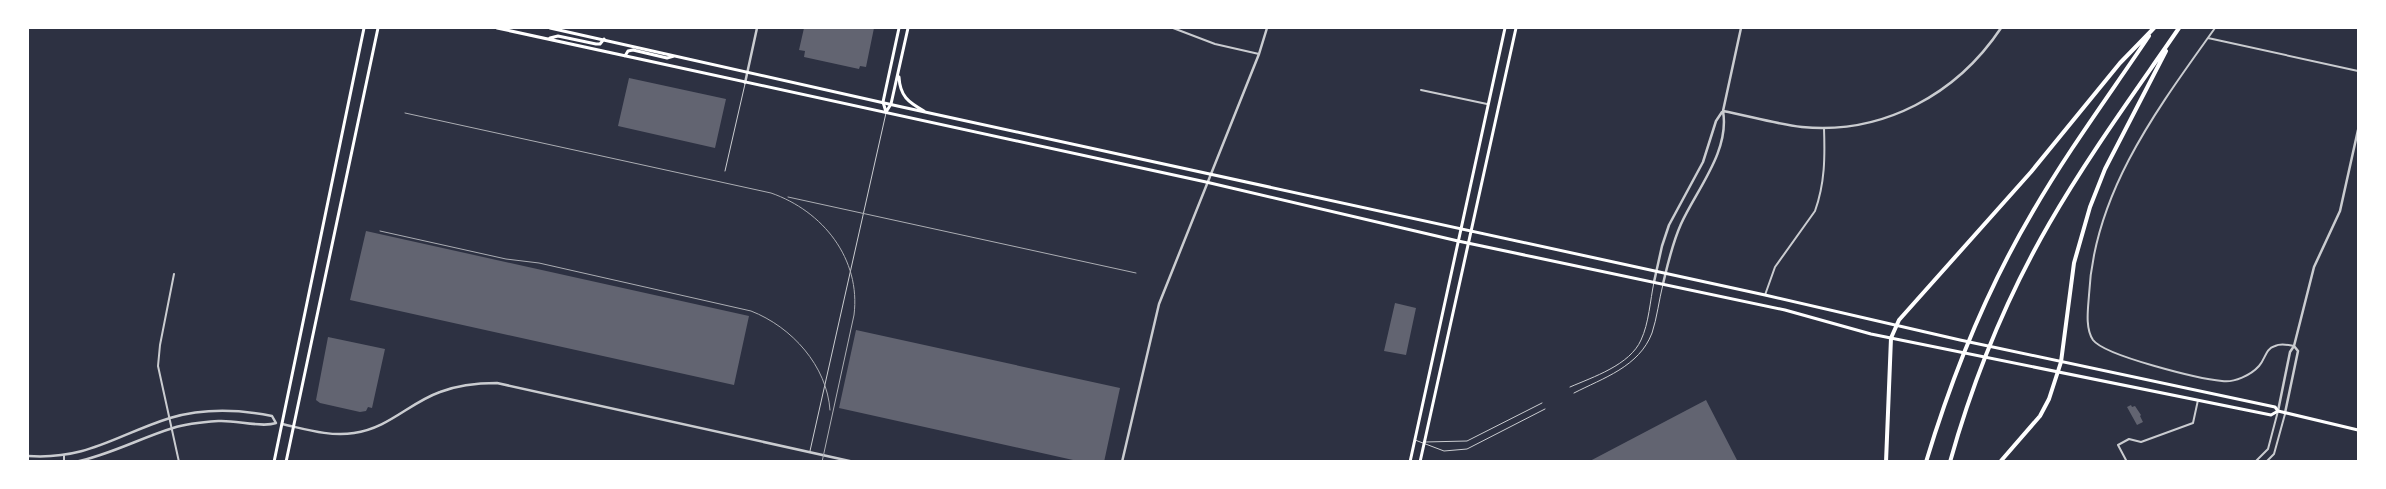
<svg xmlns="http://www.w3.org/2000/svg" width="2386" height="489" viewBox="0 0 2386 489" font-family="Raleway,sans-serif">
	<style>
		.building { fill: #626471 }
		.lines { fill: none; stroke-linecap: round; stroke-linejoin: round }
		.service { stroke: #caccd0; stroke-width: 1 }
		.minor { stroke: #caccd0; stroke-width: 2 }
		.tertiary { stroke: #caccd0; stroke-width: 2.5 }
		.secondary { stroke: #fff; stroke-width: 3 }
		.primary { stroke: #fff; stroke-width: 3 }
		.motorway { stroke: #fff; stroke-width: 4 }
		.rail { stroke: #abadb3; stroke-width: 1 }
	</style>
	<rect width="100%" height="100%" fill="#2d3142"/>
	<path class="building" d="M804,28H874L866,67L860,66L859,69L804,57L805,51L799,50Z
		M629,78L726,99L715,148L618,126Z
		M366,231L749,316L734,385L350,300Z
		M1395,303L1416,308L1406,355L1384,351Z
		M856,330L1120,388L1104,462H1082L839,408Z
		M328,337L385,349L372,408L368,407L366,411L360,412L320,403L316,400Z
		M1706,400L1738,462H1588Z
		M2131,405L2132,407L2135,406L2141,415L2140,416L2143,422L2137,425L2127,407Z"/>
	<g class="lines">
		<path class="service" d="M725,171L745,84
			M1570,387C1593,377 1630,365 1641,340C1649,323 1650,301 1654,282
			M1574,393C1603,378 1639,367 1652,333C1657,318 1659,300 1663,284
			M1415,440L1444,451L1467,449L1545,409
			M1425,442L1467,441L1542,403
			M810,451L886,113"/>
		<path class="minor" d="M1173,28L1215,44L1259,54
			M2215,28C2158,108 2094,192 2089,295C2088,309 2085,328 2093,340C2105,356 2200,379 2222,381C2234,383 2251,375 2259,366C2266,358 2265,349 2275,346C2281,343 2288,345 2294,346
			M2208,38L2358,71
			M1421,90L1487,104
			M174,274L160,345L158,366L179,462
			M1765,295L1775,267L1815,211C1825,183 1825,157 1824,128
			M64,456V462
			M2127,462L2118,445L2129,439L2141,442L2193,423L2198,400
			M2255,462L2268,449L2278,411
			M2266,462L2274,454L2285,414"/>
		<path class="tertiary" d="M745,83L757,28
			M1723,111C1749,116 1776,124 1802,127C1883,135 1957,94 2001,28
			M1654,282L1662,246L1669,225L1703,162L1716,121L1722,112
			M1663,284C1668,263 1672,244 1681,224C1697,189 1730,151 1723,111L1741,28
			M2278,411L2290,352L2294,346L2314,267L2340,211L2358,130
			M2285,413L2298,351L2294,346
			M282,424C305,429 330,437 354,433C389,428 409,403 440,392C458,385 478,383 497,383L854,462
			M28,456C88,460 116,435 170,418C204,408 237,409 272,416L276,423C262,428 236,420 219,421C204,422 188,423 173,428C140,438 110,455 75,462
			M1122,462L1159,304L1259,54L1267,28"/>
		<path class="secondary" d="M899,77C900,96 908,102 924,111
			M886,112L891,104L908,28
			M886,112L883,102L899,28"/>
		<path class="primary" d="M497,28L1206,182L1458,241L1785,310L1871,334L2271,415L2278,411
			M550,28L902,107L1765,295L1960,340L2275,407L2278,411L2358,430
			M550,38L558,36L596,44H600L604,39
			M625,56L628,51L633,50L667,58L674,56
			M274,462L364,28
			M286,462L378,28
			M1410,462L1505,28
			M1420,462L1516,28"/>
		<path class="motorway" d="M1886,462L1891,338L1899,320L2031,172L2120,63L2154,28
			M1926,462C1952,376 1986,291 2032,213C2067,152 2110,94 2149,36
			M1950,462C1973,380 2007,297 2049,224C2088,156 2135,92 2179,28
			M2000,462L2040,416L2049,399L2061,362L2074,263L2090,207L2105,169L2166,51"/>
		<path class="rail" d="M405,113L771,193C823,211 861,259 854,315L822,462
			M788,197L1136,273
			M380,231L506,259L539,263L751,311C792,327 827,366 830,410"/>
	</g>
	<rect width="2386" height="489" fill="none" stroke="#ffffff" stroke-width="58"/>
</svg>
